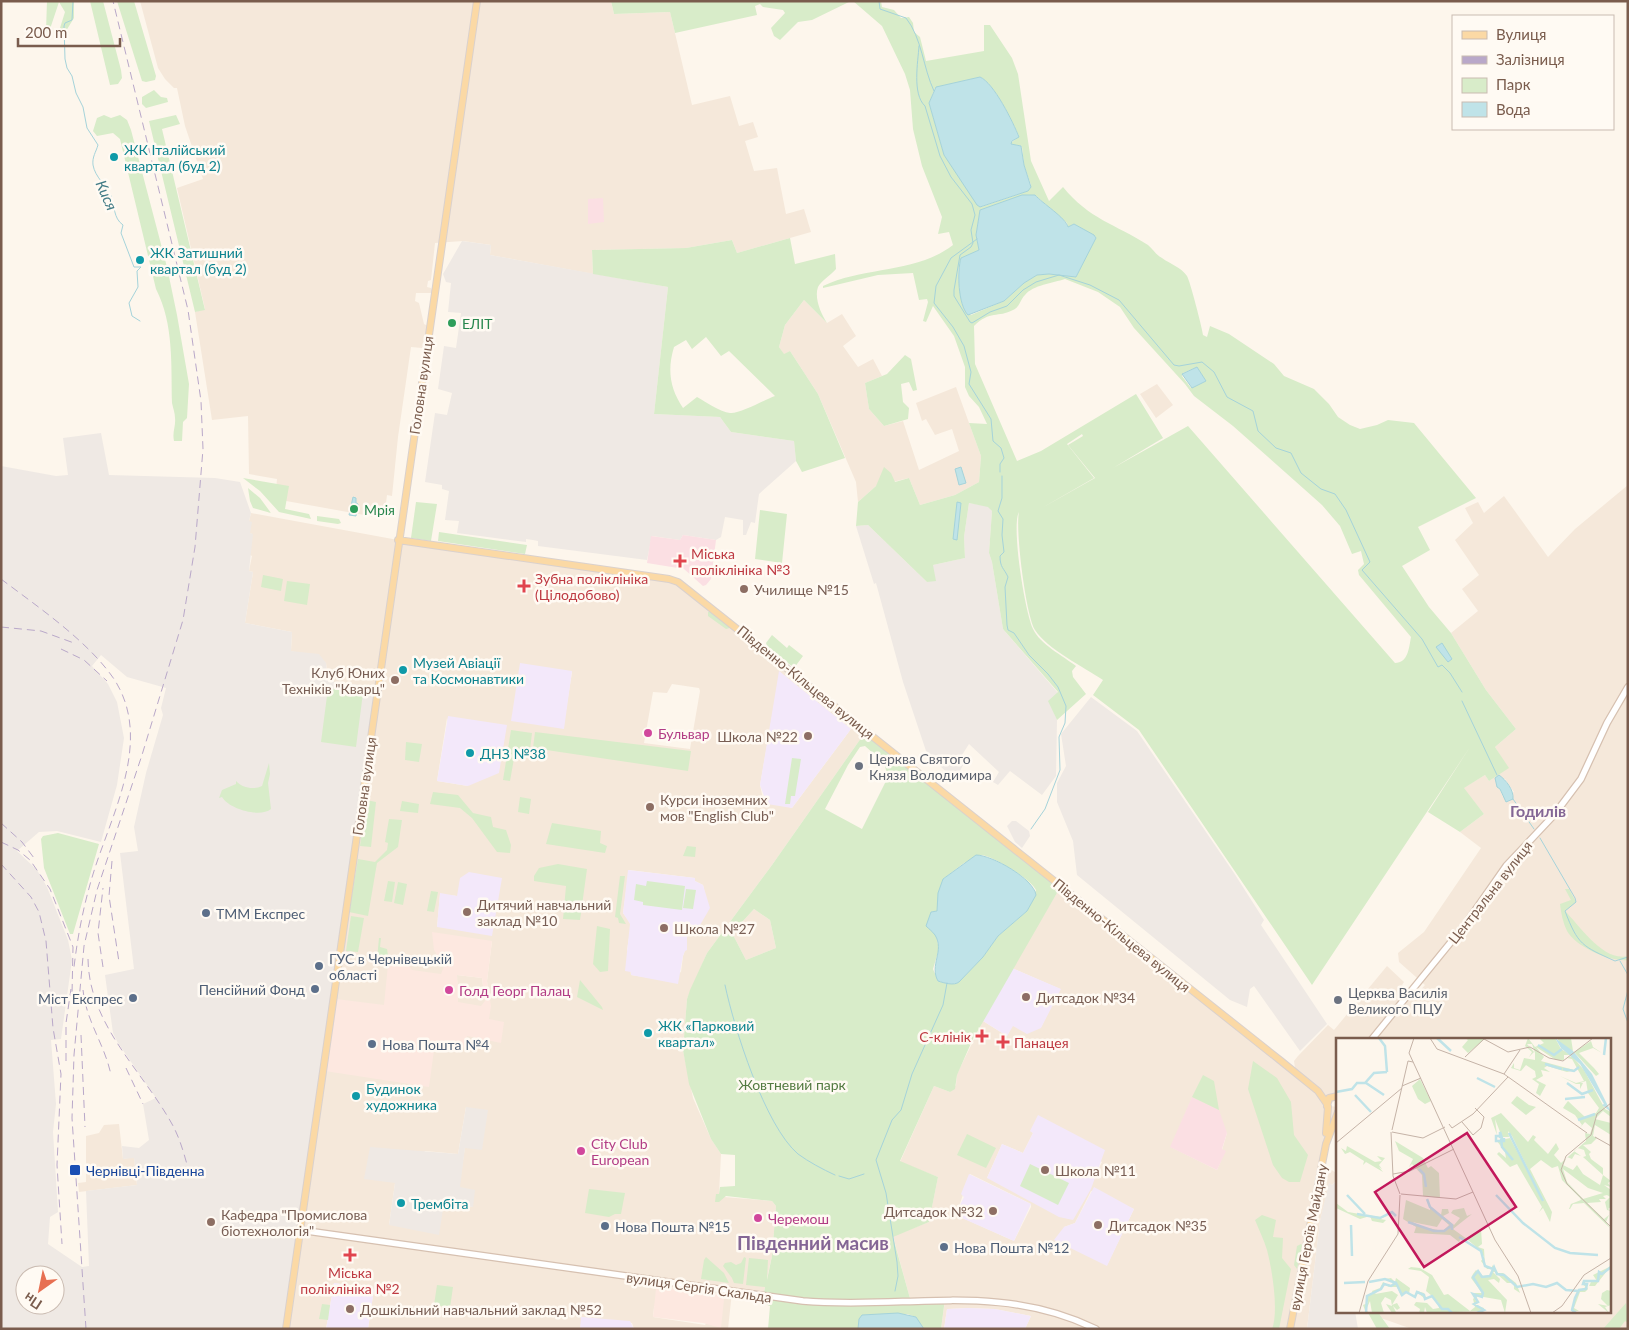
<svg xmlns="http://www.w3.org/2000/svg" width="1629" height="1330" viewBox="0 0 1629 1330" font-family="Lato,sans-serif">
	<style>
		.residential { fill: #f5e8da; fill-rule: evenodd }
		.commercial { fill: #fde8e0; fill-rule: evenodd }
		.industrial { fill: #efe9e4; fill-rule: evenodd }
		.education { fill: #f3e8fa }
		.medical { fill: #fbdfe3 }
		.green { fill: #d8ecc9; fill-rule: evenodd }
		.water { fill: #bfe3e8; stroke: #a5d3da }
		.lines { fill: none; stroke-linecap: round; stroke-linejoin: round }
		.stream { stroke: #a5d3da; stroke-width: 1 }
		.secondary-casing { stroke: #d6c0b0; stroke-width: 8 }
		.primary-casing { stroke: #dad1cd; stroke-width: 8 }
		.secondary { stroke: #fff; stroke-width: 5.5 }
		.primary { stroke: #fbd9a5; stroke-width: 6 }
		.rail { stroke: #b9a8c9; stroke-width: 1; stroke-dasharray: 8 5; stroke-linecap: butt }
		.culture-dot { fill: #0f9aa8; stroke: #fffaf3; stroke-width: 2 }
		.leisure-dot { fill: #2e9e5b; stroke: #fffaf3; stroke-width: 2 }
		.health-dot { fill: #e0444e; stroke: #fffaf3; stroke-width: 2 }
		.education-dot { fill: #8d6e63; stroke: #fffaf3; stroke-width: 2 }
		.hotel-dot { fill: #d1479c; stroke: #fffaf3; stroke-width: 2 }
		.worship-dot { fill: #6b7280; stroke: #fffaf3; stroke-width: 2 }
		.service-dot { fill: #5c6f8a; stroke: #fffaf3; stroke-width: 2 }
		.transit-dot { fill: #1a4fb4; stroke: #fffaf3; stroke-width: 2 }
		.labels { text-anchor: middle; dominant-baseline: central; stroke-width: 5; stroke-linejoin: round; paint-order: stroke }
		.culture-label { font-size: 14px; fill: #0d838f; stroke: #fffaf3; text-anchor: start }
		.leisure-label { font-size: 14px; fill: #27864d; stroke: #fffaf3; text-anchor: start }
		.street-label { font-size: 14px; fill: #7a5c4d; stroke: #fffaf3 }
		.health-label { font-size: 14px; fill: #be3a42; stroke: #fffaf3; text-anchor: start }
		.education-label { font-size: 14px; fill: #785e54; stroke: #fffaf3; text-anchor: start }
		.hotel-label { font-size: 14px; fill: #b23c85; stroke: #fffaf3; text-anchor: start }
		.worship-label { font-size: 14px; fill: #5b616d; stroke: #fffaf3; text-anchor: start }
		.service-label { font-size: 14px; fill: #4e5e75; stroke: #fffaf3; text-anchor: start }
		.park-label { font-size: 14px; fill: #537a41; stroke: #fffaf3 }
		.transit-label { font-size: 14px; fill: #164399; stroke: #fffaf3; text-anchor: start }
		.water-label { font-size: 15px; font-style: italic; fill: #437c86; stroke: #fffaf3 }
		.quarter-label { font-size: 16px; font-weight: bold; fill: #846695; stroke: #fffaf3 }
		.district-label { font-size: 19px; font-weight: bold; fill: #846695; stroke: #fffaf3 }
		.inset-river { fill: none; stroke: #bfe3e8; stroke-width: 2.5 }
		.inset-road { fill: none; stroke: #c5b3a7; stroke-width: 1 }
		.view { fill: #c2185b; fill-opacity: 0.15; stroke: #c2185b; stroke-width: 2.5 }
		.inset-edge { fill: none; stroke: #7a5c4d; stroke-width: 2.5 }
	</style>
	<rect width="100%" height="100%" fill="#fdf6ec"/>
	<path class="residential" d="M140,1H611L614,14L670,12L692,105L730,96L739,126L753,122L758,137L745,141L754,171L777,168L786,214L804,209L811,232L737,253L732,240L686,248L592,250L593,274L490,255L491,245L463,241L435,243L431,280L428,281L427,287L431,288L433,293H416L415,301L419,303L424,324L428,326L425,345L422,348L411,347L398,437L392,496L387,495L385,511H382L381,518L275,499L277,479L249,474L248,416L212,420L195,312L205,309L177,188L203,179L185,126L177,88H174L165,79L158,68Z
		M804,300L827,323L842,314L856,336L843,346L858,367L873,359L882,376L865,383L869,409L884,426L903,421L919,470L959,451L952,429L935,435L926,419L922,421L916,403L956,387L981,456L979,482L955,495L920,505L909,478L876,486L858,502L856,482L818,394L790,351L784,355L779,347L785,325Z
		M1157,384L1173,405L1156,418L1140,394Z
		M1628,485V1329H1412L1378,1317L1377,1311H1610V1039H1338V1100L1336,1098L1330,1106L1338,1107V1112L1322,1164L1338,1174V1179L1332,1185L1330,1184L1320,1221L1307,1329H1025L1031,1316L995,1309L968,1308L947,1309L944,1329H941L945,1300L911,1302L893,1236L929,1222L938,1177L900,1162L934,1086L950,1092L956,1085L957,1074L983,1021L1007,1036L1012,1026L1041,1027L1060,989L1012,968L1061,886L1295,1068L1294,1061L1298,1056L1328,1025L1334,1030L1387,966L1404,982L1402,985L1415,996L1425,985L1399,962L1398,953L1424,932L1481,848L1460,832L1484,814L1463,788L1485,775L1489,781L1508,768L1495,747L1516,729L1486,690L1451,633L1478,611L1462,589L1479,575L1455,540L1473,523L1465,508L1478,502L1484,513L1504,496L1548,557L1575,529ZM1505,779L1514,792L1503,797L1496,780ZM1192,1098L1227,1133L1222,1150L1225,1151L1217,1170L1171,1147ZM1030,1131L1102,1162L1092,1182L987,1178L1002,1144L1023,1153L1033,1133ZM970,1174L1031,1204V1207L1014,1241L956,1215ZM1091,1191L1134,1209L1107,1265L1064,1227L1075,1223Z
		M251,513L398,540L678,582L866,731L772,865L707,953L687,999L683,1050L693,1098L711,1139L721,1154L719,1194L724,1197L772,1201L776,1206L772,1256L763,1296L732,1292L728,1329H634L632,1323L582,1317L580,1329H368L374,1289L334,1283L326,1329H285L377,687L334,682L327,672L326,663L291,651L292,632L245,623L253,572L249,571L252,556L250,555L252,534L250,533L249,521ZM520,664L572,672L563,729ZM780,672L851,729L792,808L763,799L760,785ZM672,684L699,688L700,691L690,749L644,743L653,692L667,693ZM447,718L468,786L437,781ZM629,870L695,878V881L703,885L707,903L687,935V950H685L683,956L681,972L679,973L678,977L669,981L631,975L627,950L631,924L623,913ZM440,894L457,896L437,927ZM492,941L487,981L489,1001H485L482,978L457,975L458,1002H453L452,973ZM466,1107L482,1149L465,1147L459,1187L473,1207L444,1203L389,1225L395,1183L425,1151L458,1154ZM666,1288L721,1295V1298L724,1299L705,1325L653,1317L654,1307Z
		M754,909L770,920L776,948L746,960L732,933Z
		M119,1124L123,1159L134,1157L137,1185L79,1192L78,1183L86,1182V1136L99,1133L104,1125Z"/>
	<path class="commercial" d="M432,932L492,941L487,981L491,1006L489,1019L504,1022L501,1043L467,1036L465,1048L435,1043L429,1087L325,1071L336,999L384,1005L388,965L395,957L400,961L404,959L412,970L441,974L444,966L434,950ZM457,975L482,978L485,1001L481,1006L458,1002Z
		M666,1288L721,1295V1298L724,1299L721,1328L703,1323L653,1317L656,1289L665,1290Z"/>
	<path class="industrial" d="M462,241L491,245L490,255L668,287L654,414L720,417L731,432L794,441L796,461L759,494L755,523L751,522L746,535H743V520L725,517L721,537L716,540L683,535L680,540L652,536L647,560L538,546V541L533,540L526,539V542L457,533L459,521L445,520L449,491L442,489V485L425,482L435,413L447,415L452,393L438,389L444,346L456,348L461,313L448,312L451,283L446,282L443,274Z
		M101,433L109,475L215,478L240,482L251,513L249,521L252,522L250,533L253,534L249,571L253,572L245,623L292,632L291,651L319,654L326,663L327,672L334,682L378,687L285,1329H1V466L56,476L68,475L63,438ZM101,655L127,677L166,688L161,708L163,715L146,773L134,827L138,851L120,853L134,969L105,975L113,1033L118,1043L156,1098L143,1104L149,1140L139,1148L122,1146L123,1159L134,1158L137,1185L86,1191L89,1266L82,1267L48,1244L50,1217L58,1212L53,1132L56,1104L51,1040L61,1039L72,960L68,940L47,887L37,870L17,851L39,832L57,831L101,842L117,785L124,738L117,702L108,684L92,666ZM25,1275H55V1305H25Z
		M969,503L988,506L992,511L989,553L992,562L1003,629L1058,693L1049,701L1057,720L1056,776L1042,795L1010,771L998,785L993,782L999,772L969,744L962,755L963,765L960,771L953,775L947,773L926,751L903,682L876,583L874,584L856,526L868,525L927,582L933,565L965,558L964,537Z
		M1091,697L1137,731L1234,873L1264,920L1261,925L1327,1024L1300,1051L1254,986L1250,989L1247,1007L1230,1000L1077,875L1073,841L1057,802V783L1066,766L1061,734Z
		M1012,821H1016L1029,831L1030,836L1022,848L1015,842L1007,826Z
		M466,1107L488,1110L482,1150L465,1148L460,1187L475,1190L473,1207L444,1203L439,1235L389,1225L395,1183L364,1179L370,1147L458,1154Z
		M1338,1179V1311H1355L1358,1329H1307L1320,1221L1329,1183L1332,1185Z"/>
	<path class="education" d="M520,663L572,671L564,729L511,721Z
		M779,671L851,729L792,808L767,804L760,785Z
		M448,716L507,725L499,773L468,786L437,781Z
		M628,870L695,878V881L703,885L710,908L696,932L687,935V950L685,951L683,956L678,984L631,975V972L625,971L630,924L623,913Z
		M469,872L502,878L492,936L437,927L440,893L457,896L460,878Z
		M1012,968L1061,989L1041,1028L1027,1034L1013,1026L1007,1036L983,1021Z
		M1038,1115L1105,1150L1091,1189L1073,1220L1059,1217L987,1178L1002,1144L1023,1153L1033,1133L1030,1131Z
		M969,1174L1031,1204L1014,1241L955,1215L964,1197L961,1194Z
		M1094,1187L1134,1209L1107,1266L1054,1240L1064,1227L1075,1223Z
		M334,1283L374,1289L368,1329H326Z
		M968,1308L995,1309L1031,1316L1025,1329H944L947,1309Z
		M581,1317L630,1321L634,1329H580Z"/>
	<path class="medical" d="M603,198L604,222L588,224V199Z
		M683,535L716,540L711,579L706,585L703,586L684,569L647,563L651,536L680,540Z
		M1192,1097L1219,1110L1227,1133L1222,1149L1226,1151L1217,1170L1170,1147Z"/>
	<path class="green" d="M47,1H74V18L66,31L60,28L65,12L59,2L49,32L46,31Z
		M90,1H103L121,70L122,78L118,84L110,85Z
		M117,1H134L156,76L155,80L146,82L142,81Z
		M611,1H851L812,20L798,22L780,40L774,36L771,28L785,13L783,10L763,7L760,4L755,6L757,15L675,33L670,12L614,14Z
		M853,1H881L882,7L894,10L901,18L909,17L913,23L914,32L920,37L926,61L984,51V25H990L1012,58L1018,74L1031,161L1049,201L1063,187C1089,219 1115,224 1148,245C1153,249 1156,255 1162,258C1170,264 1181,267 1187,276C1190,281 1202,327 1203,335L1207,337L1210,326L1229,334L1274,364L1284,376L1314,389L1329,404L1338,417L1350,425L1360,429L1377,425L1388,420L1414,423L1476,498L1418,527L1430,550L1402,566L1429,607L1451,633L1486,690L1516,729L1495,747L1509,768L1489,781L1485,775L1464,788L1484,814L1460,832L1428,812L1470,747L1312,985L1139,730L1093,695L1103,680C1084,667 1047,649 1035,630C1026,616 1015,529 1019,512C1011,526 1025,612 1033,629C1040,644 1063,656 1076,666L1072,671L1073,677L1086,694L1057,720L1048,701L1058,692L1003,629L992,562L989,553L992,511L988,507L969,503L964,537L965,558L933,565L936,581L927,582L868,525L856,526L858,502L876,486L884,467L891,473L895,482L909,478L920,505L955,495L979,482L981,456L969,423L987,424L979,407L969,396L965,387V367L954,336L933,306L926,322L923,321L928,302L927,299L919,300L913,273L878,275L823,288V286C865,266 915,274 953,245L949,232L938,234L942,217L922,166L913,129L910,90L905,74L882,26ZM980,77C995,84 1012,121 1019,136L1010,144L1013,146L1019,145L1022,147L1024,165L1031,185L1028,191L981,207L944,155L929,103L935,88ZM1027,195L1036,196L1067,223L1068,227L1074,224L1096,237L1076,277L1049,274L1037,275L1024,283L1004,301L971,315C969,313 966,312 965,310C960,302 955,266 962,259C966,254 974,254 979,250L976,235L980,210ZM1065,279L1098,292L1120,307L1134,328L1185,384L1194,396L1233,426L1322,505L1340,526L1352,554L1361,551L1364,564L1358,570L1359,575L1411,637C1409,648 1408,663 1395,663L1188,426L1113,468L1163,438L1136,394L1041,451L1017,461L975,364L974,326C990,310 998,318 1013,310C1020,307 1020,300 1025,295C1033,285 1053,283 1065,279ZM1197,367L1206,381L1191,388L1182,376L1183,373ZM1082,434L1083,436L1068,445L1095,478L1040,509L1094,478L1067,444Z
		M154,90L161,97L167,98L168,102L146,108L142,104V97Z
		M104,115L111,118L120,115L127,120L131,130L167,267L177,315L189,384L187,418L183,422L182,441H174C172,432 176,426 175,418C175,413 173,408 172,403C171,365 174,324 156,289L120,139L113,133L97,136L93,131L97,118Z
		M176,115L180,124L162,129L205,310L195,312L149,121Z
		M790,238L795,264L835,254L836,269C831,275 821,281 818,287C814,298 821,314 827,323L804,300L785,325L779,347L784,354L790,351L818,394L845,458L802,472L796,461L794,441L731,432L720,417L654,414L668,287L593,274L592,250L686,248L732,240L737,253ZM706,337L721,356L729,351L775,396C764,400 740,414 730,413C720,412 706,402 697,397L683,408C670,389 667,370 674,347L686,340L692,349Z
		M905,355L911,359L917,390L913,391L909,382L901,384L903,402L909,408L908,419L884,426L869,409L865,383L887,374Z
		M243,478L289,486L285,509L309,514L311,519L279,512L260,491Z
		M248,488L260,498L271,513L253,508L250,501Z
		M416,502L437,504L431,541L411,538Z
		M760,510L787,514L782,563L755,559Z
		M317,516L339,519L341,523L338,524L317,521Z
		M439,532L527,545L525,554L438,541Z
		M263,575L283,579L281,591L261,587Z
		M287,581L310,584L307,605L284,601Z
		M711,611L729,626L730,628L726,629L708,616V612Z
		M772,635L787,648L789,645L803,656L794,668L767,646L766,643Z
		M328,688L363,693L356,747L321,742Z
		M511,730L532,733L530,750L527,753L517,750L515,753L510,781L503,780Z
		M866,731L1061,886L972,1041L957,1075L955,1089L950,1092L934,1086L900,1161L938,1177L929,1222L893,1237L911,1302L945,1299L941,1329H924L916,1317L907,1314L858,1324V1329H768L770,1306L762,1303L765,1287L746,1285L749,1258L768,1260L767,1280L772,1256L776,1206L772,1201L726,1196L719,1202H715L716,1194H719L720,1187L735,1186V1155L721,1154L711,1139L689,1084L683,1050L687,999L690,990L707,953L772,865ZM865,746L884,763L888,777L862,829L825,809L848,765L860,747ZM982,855C994,857 1031,879 1036,890L1027,911L998,936L983,957L959,982C953,986 944,983 938,981L933,969L939,949L931,912L937,911L943,879L964,863ZM754,909L770,920L776,948L746,960L732,933Z
		M535,732L691,751L688,771L533,748Z
		M406,742L422,744L419,762L405,760Z
		M792,758L801,759L795,796H791L790,804H785Z
		M269,763L270,774L268,783L271,809C260,818 229,809 222,797L219,798L222,790L236,784V781C242,788 254,790 262,786Z
		M433,792L458,795L473,813L491,817L493,827L506,830L511,845L510,853L497,852L472,818L460,808L430,804Z
		M520,797L531,799L529,814L518,812Z
		M366,800L376,802L371,847L360,846Z
		M402,801L419,804L418,813L400,811Z
		M389,819L402,820L398,847L377,863L368,916L349,912L358,859L375,862L387,850L388,843L385,842Z
		M552,823L601,831L600,843L607,846L605,853L546,844Z
		M58,833L99,844L73,934H70L44,868L41,839L43,836Z
		M687,846L696,847L695,857L683,856Z
		M558,864L587,869L580,920L563,919L566,886L534,881V876L539,868Z
		M620,876H625L620,914L626,924L619,923L618,918L615,917Z
		M388,881L395,882L392,902L384,901Z
		M647,881L685,886L682,910L643,905V902L634,900L636,884L646,886Z
		M398,882L407,884L403,905L394,903Z
		M686,889L696,890L693,909L683,908Z
		M1565,889H1569L1576,902L1565,911C1580,926 1603,962 1628,956V960C1610,962 1576,947 1567,931C1563,923 1561,913 1560,904L1571,900Z
		M431,891L438,892L434,912L427,911Z
		M351,916L364,918L358,952L346,951Z
		M597,926L610,929L608,971L600,972L593,964Z
		M379,938H381L380,947L387,949L389,962L377,959Z
		M580,980L602,1007L603,1010L577,997Z
		M1253,1061L1277,1078L1291,1102L1294,1135L1308,1155L1300,1182H1289L1282,1178L1273,1165L1248,1089Z
		M1203,1075L1214,1081L1219,1110L1192,1097Z
		M967,1134L996,1148L986,1168L957,1155Z
		M1030,1164L1069,1183L1058,1205L1020,1186Z
		M589,1189L625,1193L621,1214H615L609,1217L585,1213Z
		M1262,1215L1276,1220L1273,1237L1283,1238L1282,1258L1291,1269L1279,1329H1272C1279,1311 1272,1269 1267,1250C1264,1240 1259,1230 1255,1220Z
		M1301,1244L1302,1245L1297,1269L1294,1265L1297,1246Z
		M706,1257L724,1273L729,1283L701,1279L704,1260Z
		M744,1257L746,1258L743,1284L734,1283L732,1278L723,1266L725,1263L731,1262L736,1265L741,1263Z
		M437,1285L453,1287L450,1308L434,1305Z
		M1626,1303L1628,1323L1625,1321L1619,1329H1603Z
		M322,1304L330,1305L328,1320L319,1319Z
		M1367,1311H1377L1390,1329H1377Z"/>
	<path class="water" d="M980,77C994,83 1013,122 1019,137L1012,141L1011,144L1021,146L1024,165L1031,187L1028,191L980,207L977,205L944,155L929,103L936,87Z
		M1022,195H1035C1042,203 1066,218 1068,227L1074,224L1094,235L1096,238L1076,277L1049,274L1037,275L1024,283L1004,301L968,315C958,305 957,271 961,258L979,250L976,235L980,210Z
		M1197,367L1206,381L1192,388L1182,374Z
		M961,467L966,483L959,485L955,469Z
		M353,497L356,498V503L358,504L356,516L349,515Z
		M957,502L961,503L957,540L953,539Z
		M1442,643L1452,659L1448,662L1436,647Z
		M1499,775C1506,780 1514,790 1513,799L1506,802L1500,789L1497,787L1495,778Z
		M976,855C992,855 1034,879 1036,895L1027,911L998,936L983,957L959,982C954,986 944,983 938,981C929,965 945,951 935,935C932,931 929,929 926,926L931,912L937,911L938,893L943,879Z
		M898,1313L916,1317L924,1329H858L859,1319L862,1315Z"/>
	<g class="lines">
		<path class="stream" d="M73,1L72,20L65,23L64,26L65,59L67,68L72,76L76,93L83,107L87,128L98,145C96,152 92,157 93,165C95,177 106,185 111,196C115,206 113,218 123,225L121,233L134,267H141L137,271L138,287L129,303L132,316L140,321
			M879,1L880,9L906,18C922,38 923,68 934,91
			M919,46C918,62 912,94 925,106L940,156L951,177L972,204L975,215L971,230L973,243L971,247L960,255L954,290V296L970,322L972,323L990,312L1007,306L1023,290L1036,282L1059,275L1090,285L1119,300L1174,365L1179,366L1202,362L1214,372L1227,397L1253,411L1258,431L1276,448L1291,453L1301,473L1321,489L1335,494L1346,510L1370,562L1362,570L1422,639L1438,667L1442,665L1450,673L1462,692
			M977,239L951,258L936,286L934,303L953,327L964,346L971,372L969,384L991,419L993,441L1001,448L1004,458L1000,464V472
			M1002,476V498L998,511L1003,519L1002,535L1004,552L1000,556C1000,568 1004,568 1008,577L1005,587L1007,625L1008,630L1014,633L1029,655L1048,674L1058,687L1066,706L1065,723L1059,737L1060,770L1045,809L1031,829
			M1462,701L1497,775
			M1513,799L1534,829
			M1540,838L1575,898L1576,902L1565,911C1578,945 1582,946 1615,961L1628,957
			M1620,961L1628,975
			M725,985C734,1028 765,1126 798,1154C809,1162 822,1169 835,1175
			M1628,990L1623,1009L1628,1023
			M839,1176L849,1179L864,1174
			M895,1291L898,1276L897,1262L886,1193L876,1160L892,1120L901,1110L912,1074L943,1005L947,983"/>
		<g class="secondary-casing">
			<path id="secondary" d="M1372,1039L1464,926L1506,866L1554,815L1581,779L1607,723L1628,687
				M300,1230L803,1301C906,1310 997,1281 1096,1329"/>
		</g>
		<g class="primary-casing">
			<path id="primary" d="M398,540L669,579L678,582L1281,1061L1318,1091L1327,1104
				M1327,1106L1329,1098L1338,1096
				M1326,1133L1328,1107
				M286,1329L477,1
				M1290,1329L1326,1144L1338,1112"/>
		</g>
		<use href="#secondary" class="secondary"/>
		<use href="#primary" class="primary"/>
		<path class="rail" d="M1,579C38,607 88,641 114,679C153,739 113,811 94,871C84,903 78,934 74,967
			M1,627L41,631L74,643
			M61,649L84,660L107,681
			M1,823L22,842L34,858
			M1,842L18,850L30,860L50,889L73,947L72,995
			M112,861L109,896L119,962
			M1,864L31,897L39,912L46,941L53,1028L61,1074L57,1165L62,1244
			M88,959C89,1025 142,1070 172,1124C181,1140 185,1158 190,1175
			M103,967L98,933L103,888
			M83,990C86,1021 105,1045 111,1075
			M81,1035L85,1127
			M66,1061V1023L71,989
			M126,1068L143,1104
			M86,1329L72,1118L74,1055L84,946L97,890L142,755L183,620L195,547L203,449L201,401L188,310L113,1"/>
	</g>
	<g class="culture-dot">
		<circle cx="114" cy="157" r="5"/>
		<circle cx="140" cy="260" r="5"/>
		<circle cx="403" cy="670" r="5"/>
		<circle cx="470" cy="753" r="5"/>
		<circle cx="648" cy="1033" r="5"/>
		<circle cx="356" cy="1096" r="5"/>
		<circle cx="401" cy="1203" r="5"/>
	</g>
	<g class="leisure-dot">
		<circle cx="452" cy="323" r="5"/>
		<circle cx="354" cy="509" r="5"/>
	</g>
	<g class="health-dot">
		<path d="M677.5 553.5h5v5h5v5h-5v5h-5v-5h-5v-5h5z"/>
		<path d="M521.5 578.5h5v5h5v5h-5v5h-5v-5h-5v-5h5z"/>
		<path d="M979.5 1028.5h5v5h5v5h-5v5h-5v-5h-5v-5h5z"/>
		<path d="M1000.5 1034.5h5v5h5v5h-5v5h-5v-5h-5v-5h5z"/>
		<path d="M347.5 1247.5h5v5h5v5h-5v5h-5v-5h-5v-5h5z"/>
	</g>
	<g class="education-dot">
		<circle cx="744" cy="589" r="5"/>
		<circle cx="395" cy="680" r="5"/>
		<circle cx="808" cy="736" r="5"/>
		<circle cx="650" cy="807" r="5"/>
		<circle cx="467" cy="912" r="5"/>
		<circle cx="664" cy="928" r="5"/>
		<circle cx="1026" cy="997" r="5"/>
		<circle cx="1045" cy="1170" r="5"/>
		<circle cx="993" cy="1211" r="5"/>
		<circle cx="211" cy="1222" r="5"/>
		<circle cx="1098" cy="1225" r="5"/>
		<circle cx="350" cy="1309" r="5"/>
	</g>
	<g class="hotel-dot">
		<circle cx="648" cy="733" r="5"/>
		<circle cx="449" cy="990" r="5"/>
		<circle cx="581" cy="1151" r="5"/>
		<circle cx="758" cy="1218" r="5"/>
	</g>
	<g class="worship-dot">
		<circle cx="859" cy="766" r="5"/>
		<circle cx="1338" cy="1000" r="5"/>
	</g>
	<g class="service-dot">
		<circle cx="206" cy="913" r="5"/>
		<circle cx="319" cy="966" r="5"/>
		<circle cx="315" cy="989" r="5"/>
		<circle cx="133" cy="998" r="5"/>
		<circle cx="372" cy="1044" r="5"/>
		<circle cx="605" cy="1226" r="5"/>
		<circle cx="944" cy="1247" r="5"/>
	</g>
	<rect class="transit-dot" x="69" y="1164" width="12" height="12" rx="2.5"/>
	<g class="labels">
		<g class="culture-label">
			<text x="124" y="149">ЖК Італійський<tspan x="124" dy="16">квартал (буд 2)</tspan></text>
			<text x="150" y="252">ЖК Затишний<tspan x="150" dy="16">квартал (буд 2)</tspan></text>
			<text x="413" y="662">Музей Авіації<tspan x="413" dy="16">та Космонавтики</tspan></text>
			<text x="480" y="753">ДНЗ №38</text>
			<text x="658" y="1025">ЖК «Парковий<tspan x="658" dy="16">квартал»</tspan></text>
			<text x="366" y="1088">Будинок<tspan x="366" dy="16">художника</tspan></text>
			<text x="411" y="1203">Трембіта</text>
		</g>
		<g class="leisure-label">
			<text x="462" y="323">ЕЛІТ</text>
			<text x="364" y="509">Мрія</text>
		</g>
		<g class="street-label">
			<text transform="translate(421 385) rotate(-82)">Головна вулиця</text>
			<text transform="translate(806 682) rotate(39)">Південно-Кільцева вулиця</text>
			<text transform="translate(364 786) rotate(-82)">Головна вулиця</text>
			<text transform="translate(1490 892) rotate(-52)">Центральна вулиця</text>
			<text transform="translate(1122 935) rotate(39)">Південно-Кільцева вулиця</text>
			<text transform="translate(1308 1237) rotate(-79)">вулиця Героїв Майдану</text>
			<text transform="translate(699 1287) rotate(8)">вулиця Сергія Скальда</text>
		</g>
		<g class="health-label">
			<text x="691" y="553">Міська<tspan x="691" dy="16">поліклініка №3</tspan></text>
			<text x="535" y="578">Зубна поліклініка<tspan x="535" dy="16">(Цілодобово)</tspan></text>
			<text x="971" y="1036" text-anchor="end">С-клінік</text>
			<text x="1014" y="1042">Панацея</text>
			<text x="350" y="1272" text-anchor="middle">Міська<tspan x="350" dy="16">поліклініка №2</tspan></text>
		</g>
		<g class="education-label">
			<text x="754" y="589">Училище №15</text>
			<text x="385" y="672" text-anchor="end">Клуб Юних<tspan x="385" dy="16">Техніків "Кварц"</tspan></text>
			<text x="798" y="736" text-anchor="end">Школа №22</text>
			<text x="660" y="799">Курси іноземних<tspan x="660" dy="16">мов "English Club"</tspan></text>
			<text x="477" y="904">Дитячий навчальний<tspan x="477" dy="16">заклад №10</tspan></text>
			<text x="674" y="928">Школа №27</text>
			<text x="1036" y="997">Дитсадок №34</text>
			<text x="1055" y="1170">Школа №11</text>
			<text x="983" y="1211" text-anchor="end">Дитсадок №32</text>
			<text x="221" y="1214">Кафедра "Промислова<tspan x="221" dy="16">біотехнологія"</tspan></text>
			<text x="1108" y="1225">Дитсадок №35</text>
			<text x="360" y="1309">Дошкільний навчальний заклад №52</text>
		</g>
		<g class="hotel-label">
			<text x="658" y="733">Бульвар</text>
			<text x="459" y="990">Голд Георг Палац</text>
			<text x="591" y="1143">City Club<tspan x="591" dy="16">European</tspan></text>
			<text x="768" y="1218">Черемош</text>
		</g>
		<g class="worship-label">
			<text x="869" y="758">Церква Святого<tspan x="869" dy="16">Князя Володимира</tspan></text>
			<text x="1348" y="992">Церква Василія<tspan x="1348" dy="16">Великого ПЦУ</tspan></text>
		</g>
		<g class="service-label">
			<text x="216" y="913">ТММ Експрес</text>
			<text x="329" y="958">ГУС в Чернівецькій<tspan x="329" dy="16">області</tspan></text>
			<text x="305" y="989" text-anchor="end">Пенсійний Фонд</text>
			<text x="123" y="998" text-anchor="end">Міст Експрес</text>
			<text x="382" y="1044">Нова Пошта №4</text>
			<text x="615" y="1226">Нова Пошта №15</text>
			<text x="954" y="1247">Нова Пошта №12</text>
		</g>
		<g class="park-label">
			<text x="792" y="1084">Жовтневий парк</text>
		</g>
		<g class="transit-label">
			<text x="86" y="1170">Чернівці-Південна</text>
		</g>
		<g class="water-label">
			<text transform="translate(107 195) rotate(66)">Кися</text>
		</g>
		<g class="quarter-label">
			<text x="1538" y="810">Годилів</text>
		</g>
		<g class="district-label">
			<text x="813" y="1242">Південний масив</text>
		</g>
	</g>
	<g transform="translate(1336 1038)">
		<rect width="275" height="275" fill="#fdf6ec"/>
		<path d="M129,0H150L132,15L126,9L132,2ZM192,0L199,9L208,5L203,0H219L225,11L235,17H228V22H220L200,9L208,19L205,23L238,32L231,34L211,28L208,30L214,34L205,32L207,38L200,42L210,47L204,58L200,55L203,46L196,41L200,39L199,33L190,27L185,33L175,30L178,25V30L184,32L188,20L199,22V15L196,6H191L198,14L193,19L196,14L189,8ZM221,0H235L237,13L225,7ZM255,3L257,9L266,15L257,10L243,15L258,30L263,36L260,38L238,14ZM236,18L248,32L269,71L275,74V79L267,73L259,81L275,85V97L259,87L257,98L261,100L255,106L247,107L255,114L253,116L255,121L267,130V137L275,143L272,145L275,149L268,147L275,152V169L272,171L275,173L271,172L269,164L274,159L271,157L267,158L270,161H263L265,164L251,165L268,181L273,177L270,184L274,190L248,165L237,166L234,171H233L235,166L245,162L244,160L226,142L222,128L216,130L205,122L194,131L216,174L214,184L207,170L203,174L206,169L181,126L174,129L161,116L163,114L170,120L169,114L161,103L174,100L208,164L176,98L172,93L173,99H166L159,81L161,97L155,80L165,75L192,104L197,97L200,99L198,102L212,116L220,105L223,111L218,117L225,125L250,103L249,95L254,96L256,90L249,84L243,91L246,87L239,77L227,70L229,67L232,63L249,79L260,75L263,70L252,55L250,43L244,45H247L244,51V46H240L224,38L240,45L248,43L236,21L231,20ZM242,110L248,112L250,118L247,119L267,137L264,147L247,136L241,127L237,132L227,127L231,119L236,121L239,116L245,118L238,113ZM227,131L252,150L267,155L247,161L231,144ZM84,41L95,63L89,66L82,61L76,48ZM181,58L193,67L200,69L190,77L175,65ZM59,103L87,120L92,130L95,128L103,135L104,160L87,158L86,137L76,126L73,129L77,121L63,113ZM11,108L39,124L46,123L41,118L49,120L43,127L46,131L43,129L47,134L30,124L27,127L28,123L14,114L9,116L5,110L10,113ZM11,156L30,177L45,179L49,178L54,174H56L58,175L59,177L53,175L51,178L44,181L50,182L47,185L36,183L34,178L24,181L0,170V165L12,174L30,177ZM70,162L94,172V168L105,177L106,171H112L113,175L107,178L118,187L124,180L115,175L117,172L128,170L131,178L136,176L117,191L131,201L145,191L146,206L142,209L148,211L149,228L156,230V227L162,235H167L180,245L184,255L178,251V245H171L159,234H157L164,241L163,245L158,241L152,242L171,262L169,275L165,262L142,258L139,262L143,264L139,267L148,270V273L91,275L89,269L88,275H83L84,271L78,267L80,264L91,265L97,271L103,270L102,264L96,259L89,261L82,255L79,259L70,255L65,258L61,249H53L48,246L39,256L56,253L62,257L56,267L61,265L64,270L61,272L57,268L60,274L56,275L50,266L56,268L55,262L49,259L45,265L48,275H36L34,263L30,272L33,275H30L27,267L32,265L31,257L37,256L36,253L44,250L47,244L54,248L57,245L53,241L32,244L55,240L59,244L60,240L74,250L73,256L79,257L81,253L88,255L90,260L96,258L90,253L93,239L85,233L72,231L75,229L84,230L96,237L108,257L112,256L134,273L139,269L137,261L140,258L137,255H146L135,240L137,236L140,232L147,238L156,237V231H151L145,223L148,219L145,213L132,202L125,200L123,204L114,197L78,195L80,189L67,181ZM106,181L113,187L107,193L87,189L76,184L101,189ZM275,228L259,248H253L255,244L248,242L252,251L249,254H244L238,270L243,273H235L241,253L250,249L246,246L248,242L261,243L257,237ZM271,252L275,253V267L269,269L273,275L262,266L272,268L265,261L266,255Z" fill="#d8ecc9" fill-rule="evenodd"/>
		<path d="M219,0L237,13L256,36L275,74L266,67L268,66L244,26L225,10Z" fill="#bfe3e8"/>
		<path class="inset-river" d="M43,0L49,8L51,34M101,0L115,13M202,7L218,17L226,11M268,17L270,0M209,26L226,31M227,31L238,33L243,29M141,40L159,49M30,45L48,57M231,45L246,56L257,52M0,54L16,51L21,45H29L38,35L51,34M19,57L35,74M229,61L249,59M242,82L259,76M173,95L207,163M165,98H160V103H168V100M164,100V94L167,103M165,100L166,109L177,122M83,131L88,136L90,149M11,157L29,176M160,157L187,185L219,210L234,215L262,217M91,161L94,169L106,179M21,176L44,180L56,174L60,178M106,179L116,187V192M72,184L98,193H108L115,188M15,187L16,218M123,199L145,213L149,228L157,231M33,244L49,241L60,245M8,245L29,244M30,275L31,258L45,251L48,246L55,248L60,245L66,257L70,254L79,259L81,254L88,257L89,261L96,258L106,271H112L116,275M141,275L148,272L138,266L142,264L137,256L146,259L147,255L137,239L142,233L146,239L154,238L158,229L161,236L168,237L181,249L197,246L210,249L221,245L230,252L243,253M240,275L236,272L239,260L243,252L250,251L251,246H247L248,243H262L263,234L266,236L275,229"/>
		<path class="inset-road" d="M78,0L73,15L159,202L182,238L195,275M94,0L101,11L168,36L251,95M129,19L148,1L172,14L194,9L213,20L227,23L257,0M168,36L184,12M66,48L85,40M275,65L261,76L255,97L230,118L225,132L231,146L275,189M126,84L137,97L145,90L148,79L139,70M113,86L116,90L137,76L172,39M56,92L72,23L77,24M55,94L57,138L64,156M56,94L87,100L109,89M259,99L275,108M0,105L66,50M57,136L74,133L118,111M65,156L120,161L137,154M23,275L32,243L62,196L64,157M216,275L226,268L248,237L275,220"/>
		<path class="view" d="M131,95L180,169L88,229L39,154Z"/>
		<rect width="275" height="275" class="inset-edge"/>
	</g>
	<rect width="1629" height="1330" fill="none" stroke="#7a5c4d" stroke-width="5"/>
	<rect x="1452" y="15" width="162" height="115" fill="#fffaf3" stroke="#cabbb1"/>
	<rect x="1462" y="31" width="25" height="8" fill="#fbd9a5" stroke="#cabbb1"/>
	<text x="1496" y="40" font-size="15" fill="#7a5c4d">Вулиця</text>
	<rect x="1462" y="56" width="25" height="8" fill="#b9a8c9" stroke="#cabbb1"/>
	<text x="1496" y="65" font-size="15" fill="#7a5c4d">Залізниця</text>
	<rect x="1462" y="78" width="25" height="15" fill="#d8ecc9" stroke="#cabbb1"/>
	<text x="1496" y="90" font-size="15" fill="#7a5c4d">Парк</text>
	<rect x="1462" y="102" width="25" height="15" fill="#bfe3e8" stroke="#cabbb1"/>
	<text x="1496" y="115" font-size="15" fill="#7a5c4d">Вода</text>
	<g transform="translate(40 1290) rotate(213)"><circle r="24" fill="#fffaf3" stroke="#cabbb1"/>
	<path d="M0-4L9 19L0 12L-9 19Z" fill="#e76f51"/>
	<text y="-8" font-size="14" font-weight="bold" text-anchor="middle" fill="#7a5c4d">Пн</text>
	</g>
	<path d="M18 38v8h102v-8" fill="none" stroke="#7a5c4d" stroke-width="2.5"/>
	<text x="25" y="38" font-size="15" fill="#7a5c4d" stroke="#fffaf3" stroke-width="4" paint-order="stroke">200 m</text>
</svg>
